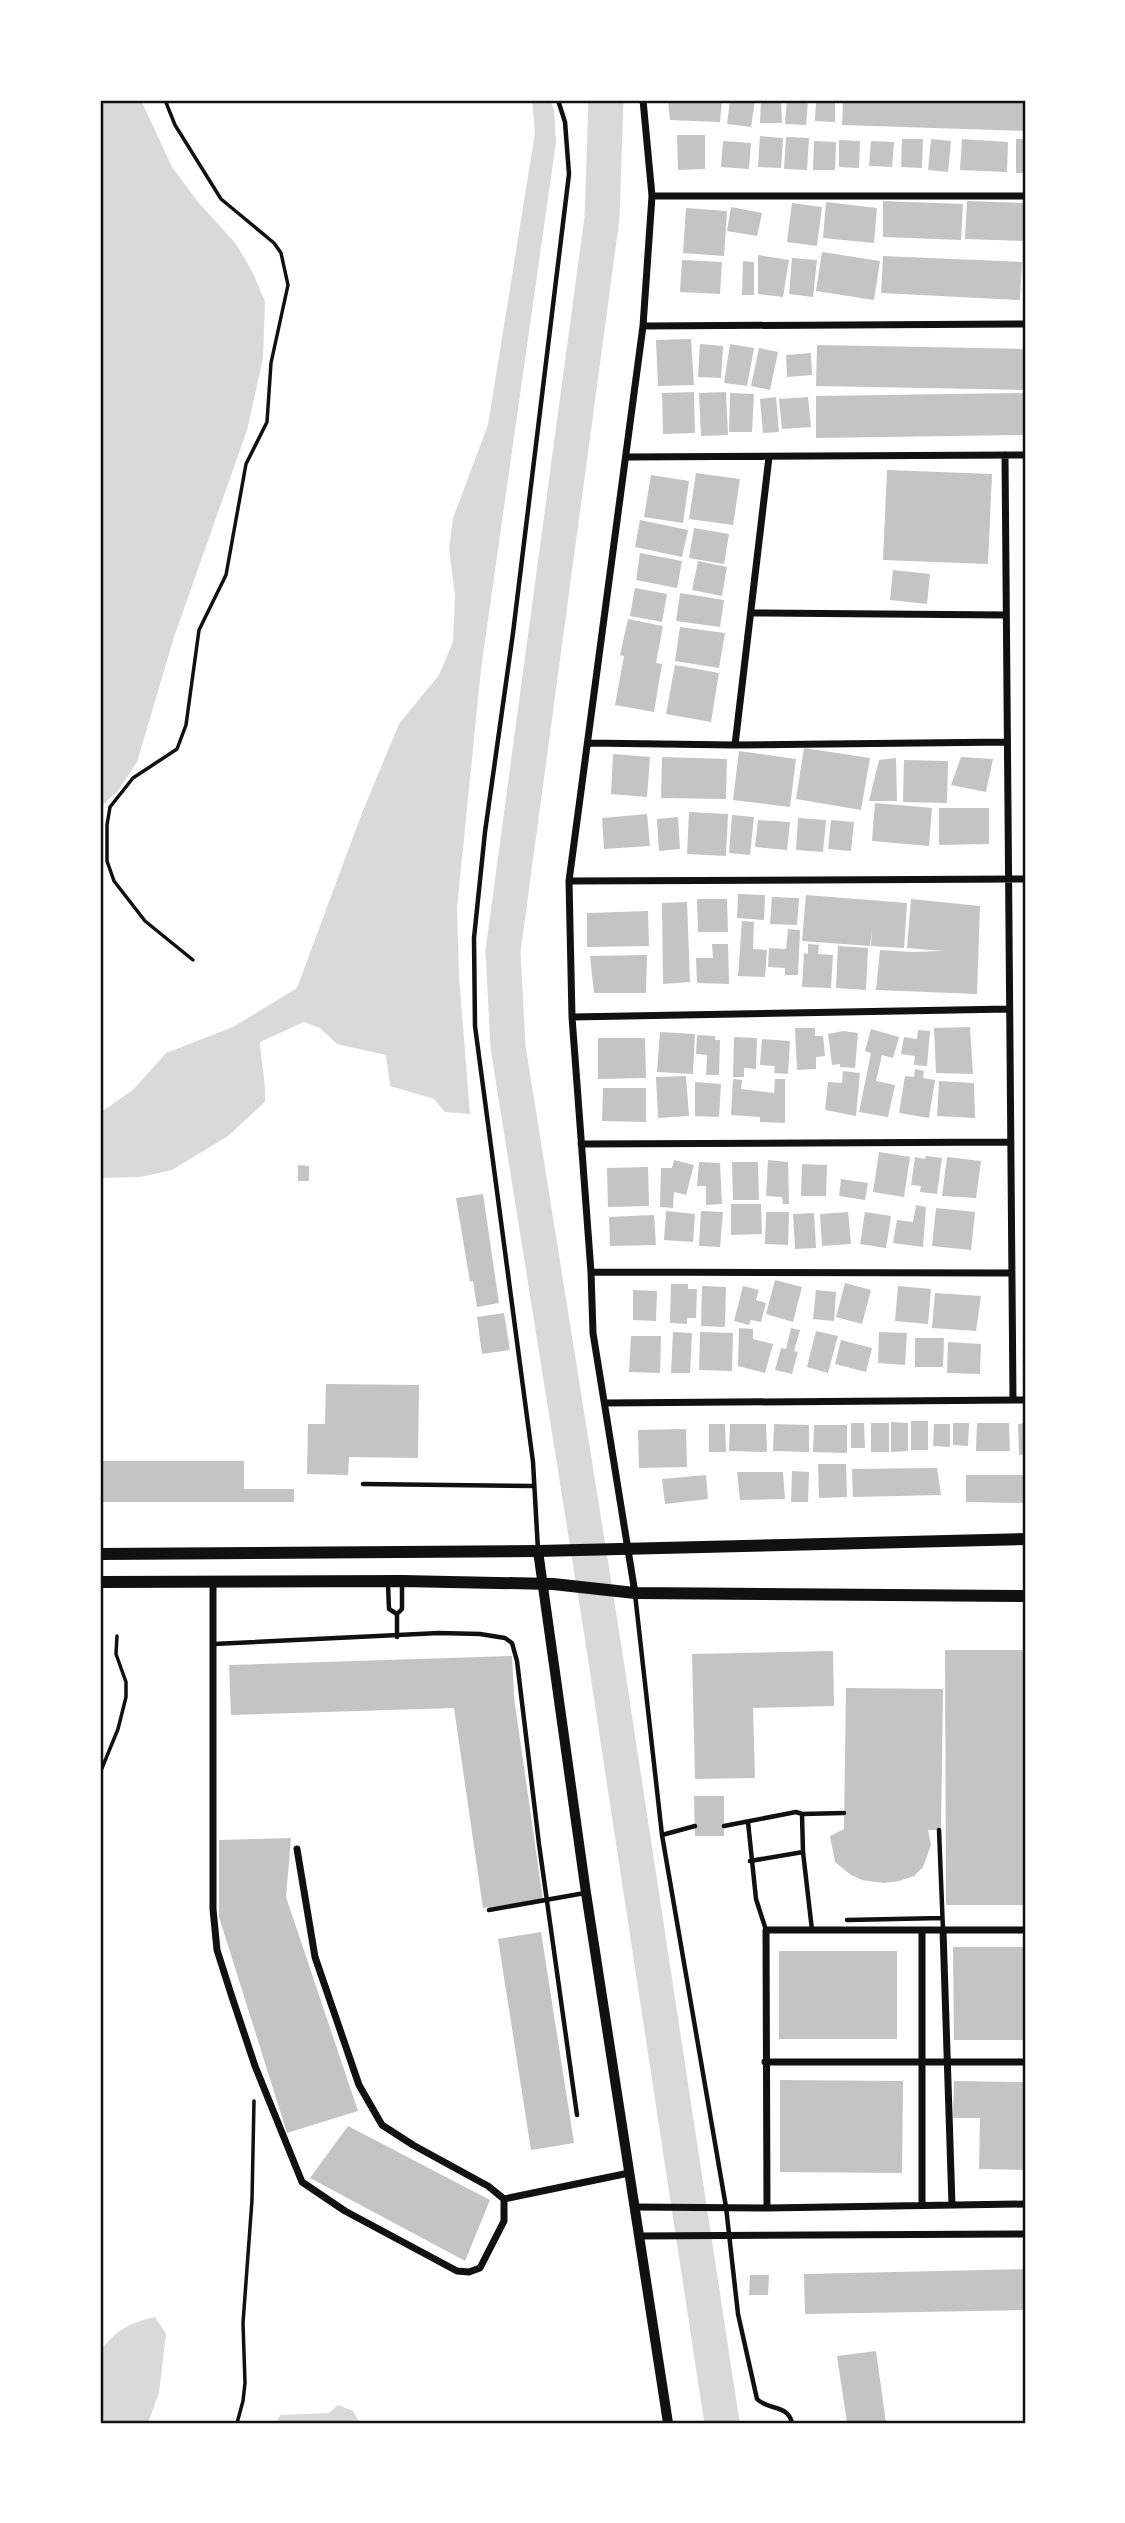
<svg xmlns="http://www.w3.org/2000/svg" width="1125" height="2523" viewBox="0 0 1125 2523" font-family="Commissioner,sans-serif">
	<style>
		.water { fill: #d9d9d9 }
		.lines { fill: none; stroke-linecap: round; stroke-linejoin: round }
		.river { stroke: #d9d9d9; stroke-width: 35 }
		.building { fill: #c4c4c4 }
		.path { stroke: #111; stroke-width: 3.5 }
		.service { stroke: #111; stroke-width: 4.5 }
		.minor { stroke: #111; stroke-width: 7 }
		.tertiary { stroke: #111; stroke-width: 10 }
		.secondary { stroke: #111; stroke-width: 12 }
		.neatline { fill: none; stroke: #111; stroke-width: 2.5 }
	</style>
	<rect width="100%" height="100%" fill="#fff"/>
	<path class="water" d="M100,100H141L172,167L198,202L236,244L253,273L265,302L263,358L247,430L174,637L137,762L118,791L100,807Z
		M532,100H550L554,110L556,142L481,669L457,908L459,976L470,1114L445,1112L434,1099L390,1086L386,1055L337,1044L320,1028L304,1022L260,1042C261,1063 266,1081 265,1102L228,1136L172,1170L141,1177L100,1178V1113L134,1089L166,1053L233,1027L297,988L362,813L399,724L439,675L453,642L455,596L449,549L453,518L488,425L535,133Z
		M155,2317L166,2334L159,2393L148,2423H100V2351C118,2329 127,2324 155,2317Z
		M338,2405L353,2411L360,2423H276L280,2415L329,2413Z"/>
	<g class="lines">
		<path class="river" d="M606,100L602,218L503,951L508,1047L602,1635L722,2423"/>
	</g>
	<path class="building" d="M668,100H722L720,122L670,120Z
		M730,100H755L751,127L727,124Z
		M761,100H781L782,123H760Z
		M787,100H808L806,125L785,124Z
		M816,100H835V122L815,121Z
		M843,100H1025V131L842,125Z
		M677,135H705V169L678,170Z
		M760,136L783,138L781,168L758,167Z
		M786,137L809,138L807,170L784,169Z
		M902,139H923L922,168L901,167Z
		M931,139L951,141L948,172L928,170Z
		M962,139L1008,142L1007,172L960,170Z
		M1016,139H1025V173H1016Z
		M839,140L860,141L859,168L839,167Z
		M723,141L751,143L749,169L721,167Z
		M814,141L836,142L835,170H813Z
		M871,141L894,142L892,167L869,166Z
		M883,201L963,204L961,240L883,237Z
		M967,201L1025,203V241L965,239Z
		M826,202L877,208L874,243L823,238Z
		M792,203L822,207L817,246L787,242Z
		M731,207L762,213L757,236L727,231Z
		M686,208L727,211L724,256L683,253Z
		M822,252L880,261L874,300L816,291Z
		M758,255L789,260L783,297L758,294Z
		M883,256L1022,262L1020,300L881,293Z
		M792,258L817,260L813,297L789,294Z
		M682,260L722,262L720,294L680,292Z
		M743,261L754,262V295H742Z
		M691,339L694,385L658,386L656,340Z
		M700,344L723,346L721,378L698,377Z
		M730,344L754,348L747,386L724,383Z
		M817,345L1025,349V390L816,386Z
		M759,348L778,352L770,390L751,386Z
		M811,353L812,375L787,377L786,355Z
		M694,392L695,433L663,434L662,393Z
		M726,392L728,435L701,436L699,393Z
		M730,393L754,394L752,432H729Z
		M1025,393V435L816,438V396Z
		M776,397L779,432L763,433L760,399Z
		M808,397L811,427L782,429L779,399Z
		M887,470L992,474L988,564L883,560Z
		M696,473L740,479L733,525L689,519Z
		M651,475L689,481L683,523L644,517Z
		M640,520L688,530L682,557L635,547Z
		M694,528L729,534L724,564L689,558Z
		M640,553L682,561L677,588L636,580Z
		M698,561L727,567L722,596L692,590Z
		M893,570L930,574L927,604L890,600Z
		M635,588L667,594L662,622L630,616Z
		M680,593L724,600L720,627L676,621Z
		M628,619L663,626L656,663L662,664L654,712L615,705L624,656L620,655Z
		M680,627L725,633L719,668L675,661Z
		M675,665L719,673L711,722L666,714Z
		M804,748L870,758L861,810L796,799Z
		M739,751L796,759L790,807L733,800Z
		M613,754L650,757L647,797L611,794Z
		M662,757L727,759L726,799L661,798Z
		M961,757L993,759L986,792L951,785Z
		M896,758L897,801H869L879,760Z
		M904,760L948,761L947,803L903,802Z
		M875,803L932,808L929,846L872,841Z
		M939,808H989V844L939,845Z
		M689,812L728,814L726,856L687,854Z
		M647,814L650,846L604,849L602,818Z
		M732,815L754,817L750,855L729,853Z
		M678,817L680,849L659,851L657,819Z
		M798,818L826,820L823,852L796,850Z
		M758,820L790,822L787,850L755,847Z
		M831,820L854,822L851,851L828,849Z
		M738,894L765,895L764,920L737,918Z
		M806,895L907,903L904,948L871,946L872,930L870,946L802,941Z
		M772,897L799,898L797,925L770,924Z
		M697,899H727L728,932H698Z
		M911,899L980,906L977,994L876,990L880,950L912,952L943,951L907,948Z
		M687,902L690,982L663,984L662,903Z
		M648,911L649,946L587,947V913Z
		M742,921L754,922L753,949L767,950L765,977L738,976Z
		M788,929L800,930L798,975H785V968L768,967L769,948L786,949Z
		M712,944H728L729,984L697,983L696,958H713Z
		M808,944L819,945L818,954L833,955L831,988L802,987L804,953L808,954Z
		M838,946L868,948L866,990L836,988Z
		M647,955L646,993H594L590,956Z
		M970,1027L973,1074L936,1073L934,1028Z
		M795,1028H815V1036H823L825,1056L816,1057V1069L797,1070Z
		M871,1029L899,1037L893,1058L882,1055L876,1081L895,1085L888,1117L859,1112L871,1053L865,1051Z
		M918,1030L930,1031L927,1066L914,1065L915,1056L901,1054L904,1037L917,1039Z
		M843,1031L858,1033L855,1068L840,1067V1064L832,1065L828,1034Z
		M660,1032L695,1034L693,1074L657,1072Z
		M697,1035L715,1036V1040H720L719,1075H706L707,1055L696,1054Z
		M734,1037L757,1038L756,1069L744,1068V1077H733Z
		M598,1038H645L646,1078L598,1079Z
		M762,1039L790,1041L788,1074L774,1073L775,1066L760,1065Z
		M915,1069L924,1071L923,1078L935,1080L929,1118L899,1113L905,1076L914,1077Z
		M843,1071L860,1073L856,1116L825,1110L828,1082L842,1083Z
		M686,1076L689,1116L658,1118L656,1077Z
		M733,1079L742,1080L741,1089L774,1093L775,1079H785V1123L760,1122V1117L731,1115Z
		M939,1081L974,1083L975,1118L937,1116Z
		M695,1082L721,1084L719,1117L695,1116Z
		M603,1088H646V1122L602,1121Z
		M879,1152L910,1157L904,1197L873,1192Z
		M926,1156L942,1158L937,1194L920,1192L921,1186L911,1185L915,1157L925,1159Z
		M947,1157L981,1161L976,1198L942,1196Z
		M674,1160L694,1165L686,1195L674,1192L673,1208L660,1207L661,1168H672Z
		M768,1160L788,1162L789,1204H783L782,1197L766,1196Z
		M699,1162L720,1163L722,1204L706,1205V1186H697Z
		M732,1162H758L759,1200H733Z
		M802,1164L827,1165L826,1196H801Z
		M298,1165L309,1166V1181H298Z
		M648,1167L649,1206L608,1207L607,1168Z
		M841,1179L868,1183L865,1200L839,1196Z
		M483,1194L499,1303L477,1307L473,1281L470,1282L456,1198Z
		M731,1204H761L762,1234L731,1235Z
		M916,1205L926,1207L923,1247L893,1243L897,1220L913,1222Z
		M936,1208L975,1212L971,1250L932,1246Z
		M666,1211L695,1214L693,1242L664,1240Z
		M701,1211L723,1212L720,1247L699,1246Z
		M766,1212H789L788,1245L765,1244Z
		M848,1212L851,1244L822,1246L820,1214Z
		M865,1212L891,1216L886,1248L860,1244Z
		M814,1213L816,1248L795,1249L793,1214Z
		M654,1215L656,1245L610,1246L609,1217Z
		M775,1280L802,1287L793,1322L766,1314Z
		M845,1283L871,1290L862,1324L836,1317Z
		M671,1284H688V1289H697L696,1318H687V1324L670,1323Z
		M702,1286L726,1287L725,1327L701,1326Z
		M743,1286L759,1290L756,1300L766,1303L761,1322L751,1320L749,1325L734,1321Z
		M898,1286L931,1289L928,1324L895,1321Z
		M633,1290L657,1291L656,1321L633,1320Z
		M816,1290L836,1292L834,1321L813,1319Z
		M935,1293L981,1296L976,1331L932,1328Z
		M504,1313L510,1350L482,1354L477,1317Z
		M739,1328L753,1329V1339L773,1344L765,1373L738,1366Z
		M791,1328L800,1330L794,1351L798,1352L792,1374L775,1370L781,1348L786,1349Z
		M816,1331L838,1336L828,1373L807,1367Z
		M673,1332L692,1333L690,1373H671Z
		M700,1332L733,1333L732,1371L699,1370Z
		M879,1332L907,1333L905,1365L878,1363Z
		M631,1336H661L660,1373L629,1372Z
		M915,1338H944L943,1367H915Z
		M841,1340L872,1348L866,1372L835,1364Z
		M948,1342L981,1344L980,1374L947,1373Z
		M326,1384L419,1385L418,1458L349,1457L348,1475L307,1474L308,1424H325Z
		M911,1421H928V1450H911Z
		M891,1422L908,1423V1451L891,1452Z
		M851,1423H864L865,1448H851Z
		M871,1423H889V1452H871Z
		M953,1423H969L968,1446L953,1445Z
		M977,1423H1009L1010,1451H976Z
		M1025,1423V1454L1019,1455L1018,1424Z
		M709,1424H725L726,1452H709Z
		M730,1424H766L767,1452L729,1451Z
		M774,1424L809,1425V1452L773,1451Z
		M934,1424H950V1447L933,1446Z
		M814,1425H847V1453L813,1452Z
		M686,1429L687,1467L639,1468L638,1430Z
		M100,1461H244V1489H294V1502H100Z
		M818,1464H846L847,1497L819,1498Z
		M937,1468L941,1495L853,1497L852,1469Z
		M792,1471L809,1472L808,1502H791Z
		M737,1472H783L785,1499L740,1500Z
		M706,1475L708,1499L665,1504L662,1479Z
		M966,1475H1025V1503L966,1502Z
		M945,1650H1025V1905H946Z
		M833,1651L834,1706L753,1708L755,1778L695,1779L692,1654Z
		M512,1656L514,1697L543,1900L483,1908L454,1708L231,1715L229,1665Z
		M846,1688L943,1689L941,1830H928L931,1845L923,1867L914,1876L899,1881L884,1883L862,1880L851,1875L835,1862L830,1836L844,1829Z
		M694,1796H724V1836H695Z
		M291,1838L286,1897L358,2111L287,2133L219,1917V1840Z
		M541,1932L574,2143L531,2150L498,1939Z
		M953,1947H1025V2040H954Z
		M779,1951H897V2039H779Z
		M780,2080L903,2081L902,2173L780,2172Z
		M954,2081L1025,2082V2170L979,2169L980,2118H953Z
		M348,2126L490,2200L465,2261L310,2178Z
		M1025,2269V2310L805,2314L804,2274Z
		M750,2275H769L768,2295H749Z
		M876,2351L886,2423H847L837,2356Z"/>
	<g class="lines">
		<path class="path" d="M165,100L175,125L221,199L274,243L281,253L288,285L271,363L267,422L246,464L226,575L199,630L186,725L177,749L133,778L110,807L107,825V861L114,881L145,921L193,960
			M100,1773L118,1729L126,1697V1682L116,1654L117,1636
			M237,2423L243,2401L245,2383L243,2323L252,2200L254,2101"/>
		<path class="service" d="M363,1484L533,1486
			M538,1550L533,1462L475,1026L474,938L485,832L513,633L569,174L565,122L558,100
			M388,1584L389,1609L397,1614
			M635,1594L662,1835L726,2207L738,2314L757,2399C769,2411 788,2404 792,2423
			M397,1637V1614L402,1609V1584
			M213,1644L439,1633L480,1634L505,1638L512,1643L517,1661L539,1844L577,2115
			M802,1814L844,1813
			M748,1822L756,1899L766,1930
			M724,1826L796,1812L802,1814L803,1852L812,1930
			M939,1830L943,1930
			M662,1835L695,1826
			M750,1861L803,1852
			M489,1910L585,1893
			M847,1920L942,1918"/>
		<path class="minor" d="M652,196H1025
			M643,326L1025,324
			M1005,455L1013,1400
			M626,457L1025,455
			M751,613L1006,615
			M588,743L735,745L1007,742
			M735,745L769,457
			M569,881L1025,879
			M572,1017L1009,1009
			M581,1144L1011,1142
			M591,1272L1012,1273
			M605,1403L1025,1400
			M213,1582V1909L217,1950L231,1994L255,2066L302,2182L345,2211L457,2271L469,2272L480,2268L504,2221V2199
			M635,1593L593,1333L591,1272L572,1017L569,881L643,326L652,196L643,100
			M297,1849L315,1957L359,2085L382,2125L413,2145L488,2186L504,2199L629,2173
			M943,1930L952,2205
			M765,2062H1025
			M922,2205V1930
			M634,2207L767,2208L1025,2204
			M767,2208L766,1930H1025
			M638,2236L1025,2234"/>
		<path class="tertiary" d="M538,1551L586,1893L668,2423"/>
		<path class="secondary" d="M100,1554L538,1551L1025,1539
			M100,1582L402,1581L553,1584L635,1593L1025,1596"/>
	</g>
	<rect width="1125" height="2523" fill="none" stroke="#ffffff" stroke-width="203"/>
	<rect x="102" y="102" width="922" height="2320" class="neatline"/>
</svg>
